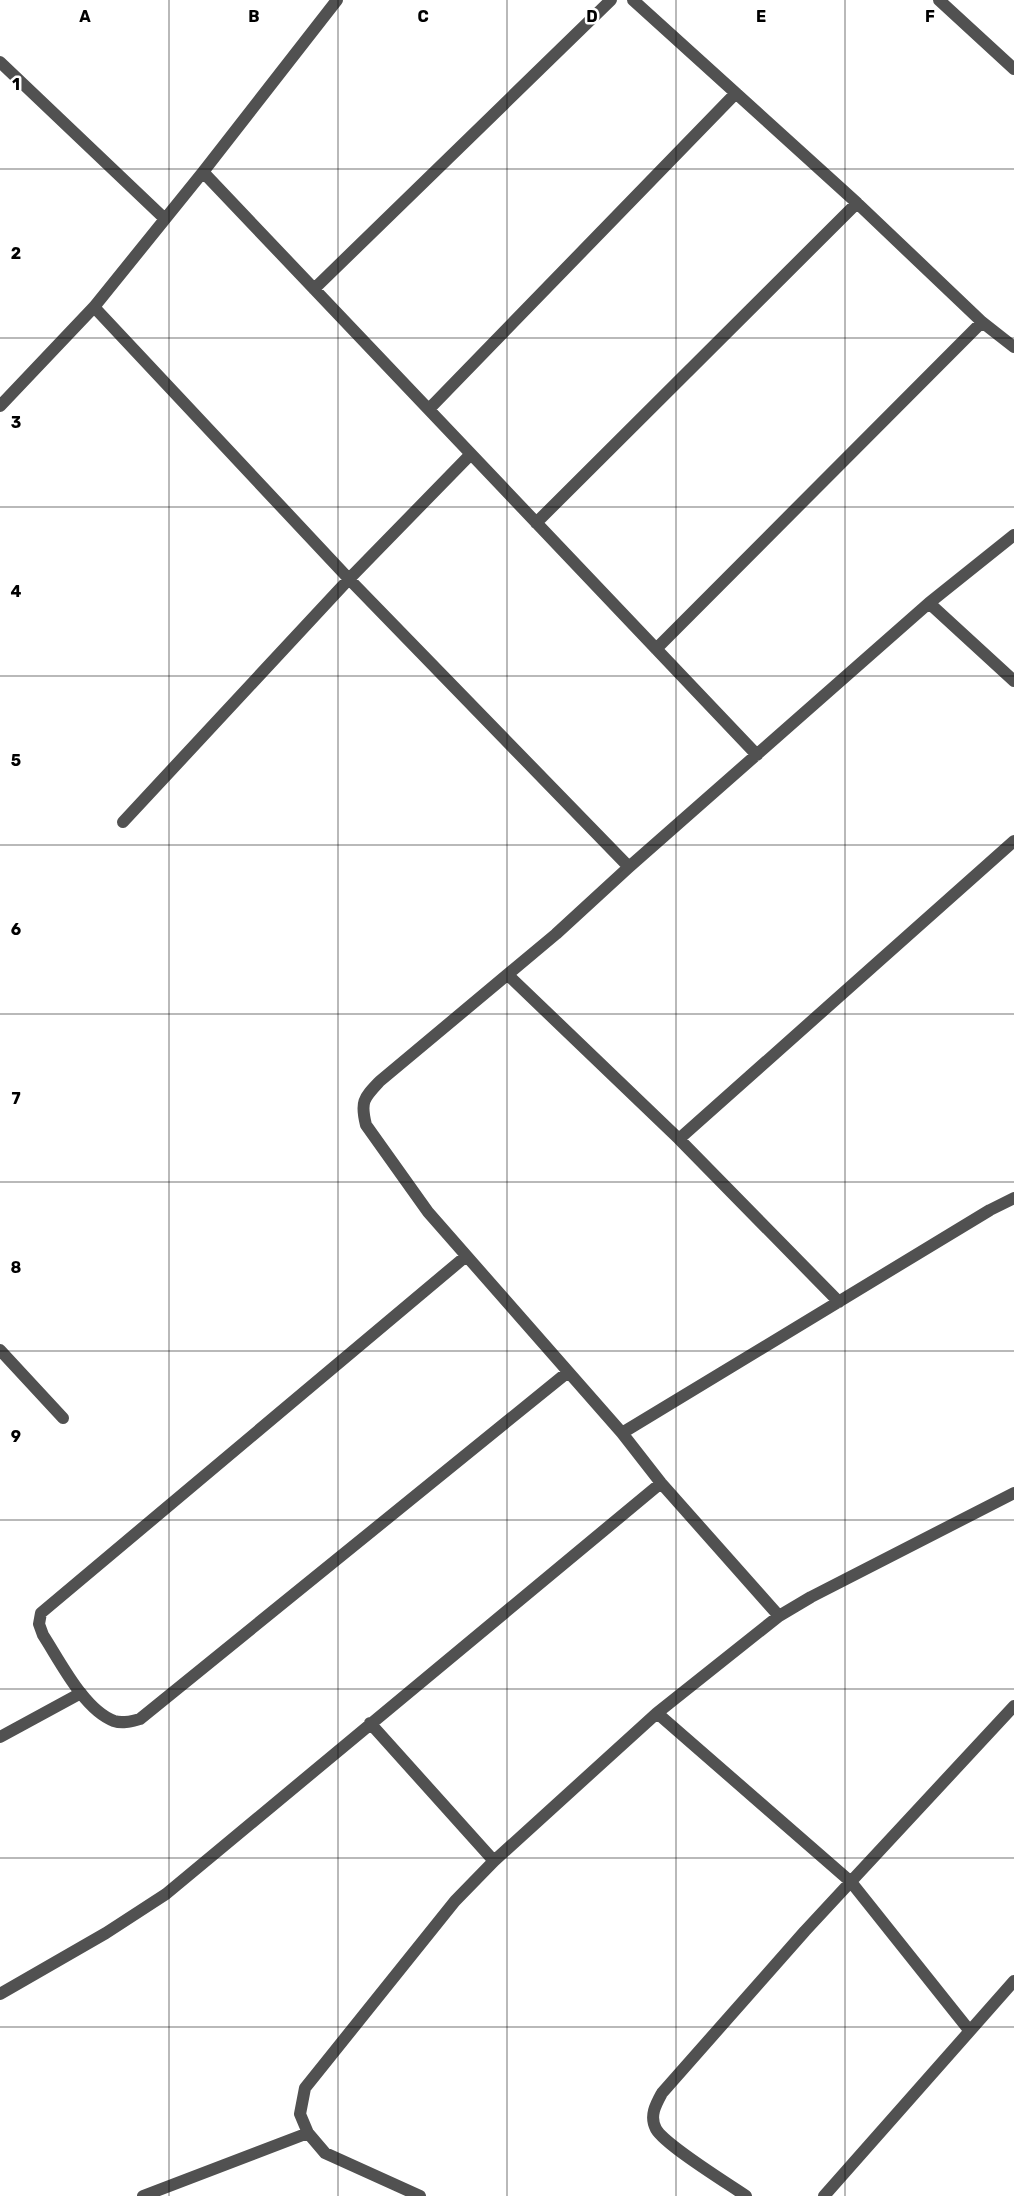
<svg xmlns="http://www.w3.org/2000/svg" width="1014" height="2196" viewBox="0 0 1014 2196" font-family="Rubik,sans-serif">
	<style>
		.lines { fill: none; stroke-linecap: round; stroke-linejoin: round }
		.minor { stroke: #515151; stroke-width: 12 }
		.grid { fill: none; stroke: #000; stroke-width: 1; stroke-opacity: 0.55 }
		.grid-label { font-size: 16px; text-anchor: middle; font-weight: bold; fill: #000; stroke: #fff; stroke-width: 5; stroke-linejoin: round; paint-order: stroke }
	</style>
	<rect width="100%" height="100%" fill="#fff"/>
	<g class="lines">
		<path class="minor" d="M633,0L857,203L982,322L1014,347
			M939,0L1014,69
			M0,62L165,219
			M203,172L757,755
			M314,289L611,0
			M94,307L349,579L629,867
			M0,406L94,307L203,172L337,0
			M429,409L736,93
			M536,523L857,203
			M929,603L1014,681
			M656,649L982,322
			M123,822L349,579L471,454
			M508,975L679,1139L839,1302
			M679,1139L1014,841
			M465,1257L41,1613L39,1624L43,1635C60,1661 84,1710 114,1721C123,1724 132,1721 140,1719L568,1372
			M0,1350L63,1418
			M622,1433L990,1210L1014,1198
			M779,1616L661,1483L622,1433L428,1212L366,1125C360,1101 364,1098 380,1081L556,934L629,867L929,603L1014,535
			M657,1713L851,1882L969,2030
			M370,1723L494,1861
			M0,1737L81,1693
			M0,1994L106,1933L166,1894L661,1483
			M143,2196L308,2133
			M420,2196L325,2153L308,2133L300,2114L305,2088L455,1901L494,1861L657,1713L779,1616L811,1597L1014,1493
			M746,2196C727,2183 665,2145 656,2129C649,2116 656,2104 662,2093L805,1931L1014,1706
			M824,2196L1014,1981"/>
	</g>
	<path class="grid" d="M169,0V2196M338,0V2196M507,0V2196M676,0V2196M845,0V2196M0,169H1014M0,338H1014M0,507H1014M0,676H1014M0,845H1014M0,1014H1014M0,1182H1014M0,1351H1014M0,1520H1014M0,1689H1014M0,1858H1014M0,2027H1014"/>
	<g class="grid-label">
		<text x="85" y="22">A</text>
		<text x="254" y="22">B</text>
		<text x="423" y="22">C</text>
		<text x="592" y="22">D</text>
		<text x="761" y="22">E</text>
		<text x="930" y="22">F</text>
		<text x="16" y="90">1</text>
		<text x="16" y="259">2</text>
		<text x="16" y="428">3</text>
		<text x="16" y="597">4</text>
		<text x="16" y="766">5</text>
		<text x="16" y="935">6</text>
		<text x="16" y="1104">7</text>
		<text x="16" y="1273">8</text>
		<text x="16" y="1442">9</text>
	</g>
</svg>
